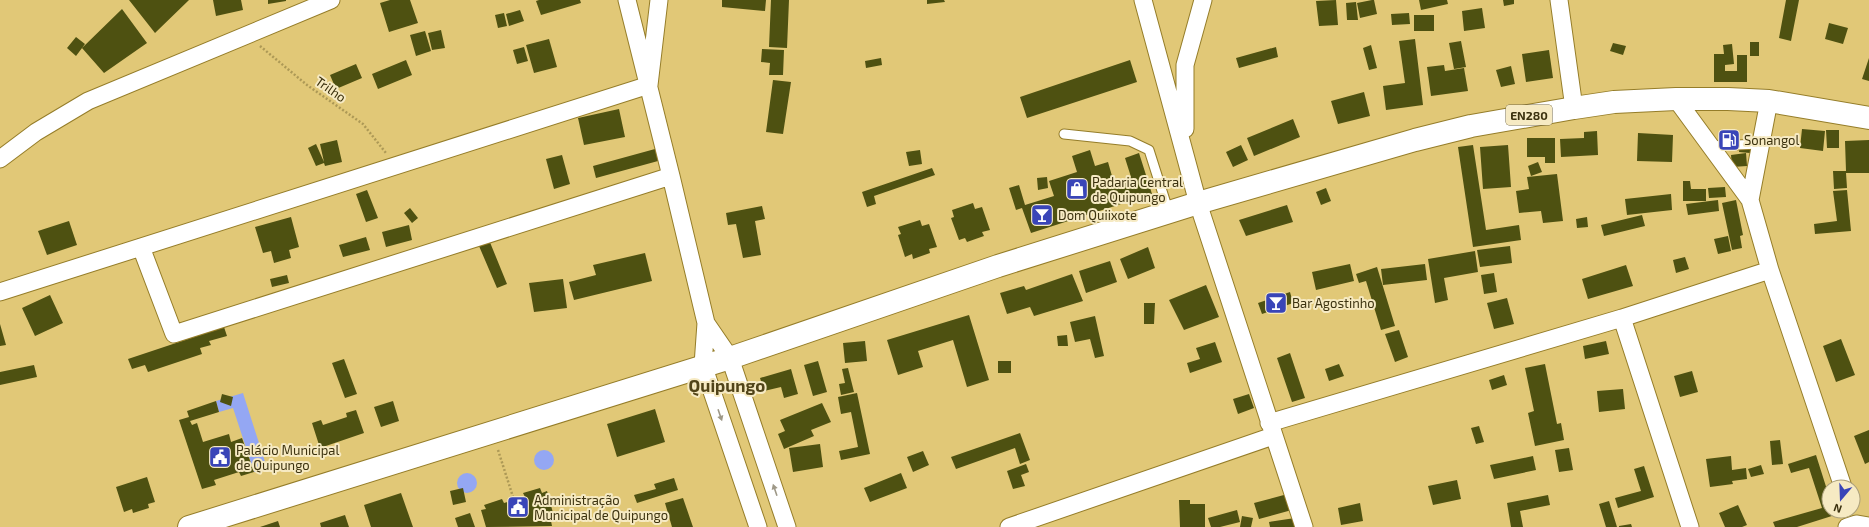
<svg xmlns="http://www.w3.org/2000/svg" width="1869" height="527" viewBox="0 0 1869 527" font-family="'Exo 2',sans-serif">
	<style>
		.green { fill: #94a7f3 }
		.building { fill: #4e5111 }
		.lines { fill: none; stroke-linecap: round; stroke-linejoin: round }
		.service-casing { stroke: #957d29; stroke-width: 11 }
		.minor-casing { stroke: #957d29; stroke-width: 19 }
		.primary-casing { stroke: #957d29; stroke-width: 24 }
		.path { stroke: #ad9956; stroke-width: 2.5; stroke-dasharray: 2 2; stroke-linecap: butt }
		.service { stroke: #fff; stroke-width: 9 }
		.minor { stroke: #fff; stroke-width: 17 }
		.primary { stroke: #fff; stroke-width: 22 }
		.oneway { fill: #9e9887 }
		.labels { text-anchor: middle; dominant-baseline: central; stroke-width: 4; stroke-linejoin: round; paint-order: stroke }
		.shield { fill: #f6eac3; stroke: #746945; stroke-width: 1 }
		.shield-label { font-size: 12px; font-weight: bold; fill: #3c320f }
		.street-label { font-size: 13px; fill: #3c320f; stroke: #f6eac3 }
		.poi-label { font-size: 13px; fill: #3c320f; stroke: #f6eac3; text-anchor: start }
		.district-label { font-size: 17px; font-weight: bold; fill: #514419; stroke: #f6eac3 }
	</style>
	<rect width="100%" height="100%" fill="#e1c877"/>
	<path class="green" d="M243,393L267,468L254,472L233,408L219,412L216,401Z
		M534 460a10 10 0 1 1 20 0a10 10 0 1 1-20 0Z
		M457 483a10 10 0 1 1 20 0a10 10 0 1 1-20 0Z"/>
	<path class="building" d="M129,0H189L155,33Z
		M213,0H241L243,10L216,16Z
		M268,0H286V1L268,4Z
		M390,0H410L418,23L389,32L380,3Z
		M539,0H580L581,3L541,15L536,1Z
		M722,0H766L765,11L722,7Z
		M771,0H789L787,48L769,47Z
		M927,0H944L945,2L927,4Z
		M1336,0L1338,25L1319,26L1316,1Z
		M1372,0H1374L1377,14L1360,18L1357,3Z
		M1419,0H1447L1448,4L1421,10Z
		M1503,0H1514V4L1504,6Z
		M1786,0H1799L1791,41L1779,38Z
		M1356,2L1358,20H1347L1346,3Z
		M1482,8L1485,28L1464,31L1462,11Z
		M122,9L147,43L104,73L82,48Z
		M520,10L524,21L509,26L506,14Z
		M504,13L507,26L498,28L495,15Z
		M1409,13L1410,24L1392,25L1391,14Z
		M1414,15H1434V31H1414Z
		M1829,23L1848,28L1843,44L1825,39Z
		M441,30L445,48L432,50L428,33Z
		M425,31L431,51L416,56L410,35Z
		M76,37L85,44L76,56L67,48Z
		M549,39L557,67L534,73L526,45Z
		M1415,39L1423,105L1386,110L1383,86L1405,83L1399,41Z
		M1461,41L1466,67L1454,69L1449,43Z
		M1750,42H1759V56H1750Z
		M1613,43L1626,46L1623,55L1610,51Z
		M1732,44L1734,64L1725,65V71H1737V55H1747V82H1714V54H1724L1723,45Z
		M1371,45L1377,68L1369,70L1363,48Z
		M524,47L528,61L517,64L513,50Z
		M1276,47L1278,57L1239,68L1236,58Z
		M762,49L784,50L783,75H769L770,63L761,62Z
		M1549,50L1553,78L1526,82L1522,54Z
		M881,58L882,65L866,68L865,61Z
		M1869,58V81L1862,79Z
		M406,60L412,75L378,89L372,74Z
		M1130,60L1137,82L1027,118L1020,97Z
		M356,64L362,78L336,89L330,75Z
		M1444,65L1445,71L1464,68L1468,91L1431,96L1427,67Z
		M1511,66L1515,84L1501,87L1496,70Z
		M773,80L791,82L783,134L766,132Z
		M1364,92L1370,116L1338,124L1331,101Z
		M619,109L625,137L584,145L578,118Z
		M1293,119L1300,137L1254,156L1247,138Z
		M1802,129L1825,131L1823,151L1800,148Z
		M1826,130H1839V148H1827Z
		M1597,131L1598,155L1561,157L1560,139L1584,138V132Z
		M1638,133L1673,135L1672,162L1637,161Z
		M1527,138H1555V163H1545V157H1527Z
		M337,140L342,162L325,166L324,163L316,166L308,148L316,144L324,162L320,144Z
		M1869,140V173H1846L1847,188L1834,189L1833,171H1846L1845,141Z
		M1740,141L1750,142V153L1739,152Z
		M1241,145L1248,160L1233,167L1226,152Z
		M1473,145L1486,230L1519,225L1521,240L1473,247L1458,147Z
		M1508,145L1511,187L1483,189L1480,147Z
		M655,149L658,161L596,178L593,166Z
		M920,150L922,164L909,166L906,152Z
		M1090,150L1095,166L1108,162L1114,183L1131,177L1125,158L1139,153L1152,194L1031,233L1022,208L1016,210L1009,188L1019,185L1025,205L1054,196L1049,181L1077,172L1072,156Z
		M1746,153L1747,166L1732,167L1731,155Z
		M562,155L570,184L554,189L546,159Z
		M1538,162L1542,172L1531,176L1528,166Z
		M932,168L935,175L874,196L876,204L867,207L862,192Z
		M1557,174L1563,221L1543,223L1541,211L1519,213L1516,191L1529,189L1527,177Z
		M1047,177L1048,188L1038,190L1037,178Z
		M1683,181H1690L1691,189H1706V201H1683Z
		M1725,187L1726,197L1709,198L1708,188Z
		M1326,188L1331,201L1321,205L1316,192Z
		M367,190L378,218L366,222L356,194Z
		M1847,190L1851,231L1815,234L1814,224L1837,221L1833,191Z
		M1671,194L1672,210L1627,215L1625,199Z
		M1718,200L1719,211L1688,215L1686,204Z
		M1736,200L1743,235L1740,236L1742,248L1732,250L1722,203Z
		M973,203L975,209L982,207L990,230L982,232L984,236L967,242L965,238L959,240L951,218L954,217L952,210Z
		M1287,205L1293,222L1246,236L1239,220Z
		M762,206L765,219L755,221L761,255L743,258L736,224L728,225L726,213Z
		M410,208L418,218L412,223L404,213Z
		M1642,215L1645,226L1604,236L1601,225Z
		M291,217L299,247L289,250L291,258L274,263L271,251L263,253L255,227Z
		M1587,217L1588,227L1577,228L1576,219Z
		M920,220L922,226L929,224L937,247L929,249L930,253L913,259L912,254L905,257L898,235L901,234L898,227Z
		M69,221L77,245L47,255L38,231Z
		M409,225L412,240L386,247L382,232Z
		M487,235L507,284L497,288L476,239Z
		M1728,236L1731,251L1718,254L1714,239Z
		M366,237L370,250L343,257L339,245Z
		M1510,246L1512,263L1480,267L1477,250Z
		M1148,247L1155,268L1128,279L1120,259Z
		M1475,251L1478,272L1444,278L1448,300L1435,303L1428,259Z
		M645,253L652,281L574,300L569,282L596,275L593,265Z
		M1685,257L1689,269L1676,273L1673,260Z
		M1110,261L1117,282L1086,293L1079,271Z
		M1350,264L1354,281L1316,290L1312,272Z
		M1425,264L1427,280L1383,285L1381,269Z
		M1626,265L1633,286L1588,299L1582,279Z
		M1377,267L1395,326L1381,330L1366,281L1359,283L1356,274Z
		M1494,273L1497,292L1484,294L1481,275Z
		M1072,274L1083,301L1034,316L1030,307L1007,314L1000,293L1024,286L1026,290Z
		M287,275L289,283L272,287L270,279Z
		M563,279L567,308L534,312L529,283Z
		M1206,285L1219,317L1184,330L1169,300Z
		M1290,292L1293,303L1262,314L1258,303Z
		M50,295L63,323L35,336L22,308Z
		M1507,298L1514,324L1494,329L1487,303Z
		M1144,303H1155L1154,324H1144Z
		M969,315L989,380L967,387L953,340L918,351L923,367L898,375L887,340Z
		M1095,316L1104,356L1095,358L1090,339L1075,342L1070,322Z
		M0,324L6,345L0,346Z
		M224,327L227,336L209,341L211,345L200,348L202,354L148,372L145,365L132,369L128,359Z
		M1399,330L1408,357L1395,362L1385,334Z
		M1067,335L1068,346H1058L1057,336Z
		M1841,339L1855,375L1836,382L1823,346Z
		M865,341L867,361L845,363L843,343Z
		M1606,341L1609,354L1585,359L1583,346Z
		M1215,342L1222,362L1190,373L1187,363L1200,359L1196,348Z
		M1290,353L1305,398L1292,402L1277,358Z
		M344,359L357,394L345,398L332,363Z
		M818,361L827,392L813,396L804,365Z
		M998,361H1011V373H998Z
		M1339,364L1344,376L1329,381L1325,369Z
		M1545,364L1557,424L1561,423L1564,440L1535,446L1528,413L1534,411L1525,368Z
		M34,365L37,377L0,385V372Z
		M848,368L854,392L841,395L839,384L845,383L842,369Z
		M791,369L798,394L784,398L781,387L764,391L760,378Z
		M1692,371L1698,392L1680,397L1674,376Z
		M1504,375L1507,385L1492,390L1489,380Z
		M1623,389L1625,409L1599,412L1597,391Z
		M857,393L870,454L841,460L839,451L858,447L851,412L841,414L838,397Z
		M222,394L233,397L231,406L220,402Z
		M1249,394L1254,408L1238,414L1233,399Z
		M216,401L219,412L190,421L192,425L197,423L203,442L229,434L231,442L242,438L254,472L241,476L239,472L214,480L216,485L202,489L179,420L189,417L187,411Z
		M393,401L399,421L381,427L374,407Z
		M822,403L831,422L811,430L814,436L784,449L778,434L785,431L780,420Z
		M655,409L665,442L617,457L607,424Z
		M356,410L364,433L320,448L312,423L321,420L323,425L347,417L346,413Z
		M1479,426L1484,442L1476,444L1471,428Z
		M1869,430V462L1865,464L1854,436Z
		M1020,433L1030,460L1020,464L1015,448L956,469L951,457Z
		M1780,440L1783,464L1772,465L1770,441Z
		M820,444L823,467L793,472L789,448Z
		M1569,448L1573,470L1559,472L1555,450Z
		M923,451L929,465L913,472L907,457Z
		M1816,455L1829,496V511H1834L1835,515L1797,527H1775L1773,522L1822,508L1809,468L1791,473L1788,464Z
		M1533,456L1536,470L1494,479L1490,465Z
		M1731,456L1732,470L1746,468L1747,479L1732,481L1733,484L1710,487L1706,459Z
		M1026,464L1029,472L1021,475L1025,486L1013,489L1007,471Z
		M1761,465L1764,474L1751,477L1748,469Z
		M1644,466L1654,497L1618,508L1615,498L1641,491L1634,469Z
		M901,473L907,488L870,502L864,488Z
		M147,477L155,502L148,504L149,508L133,513L132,509L124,512L116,487Z
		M674,478L678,490L637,503L634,495L656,489L654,484Z
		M1457,480L1461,499L1433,505L1428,486Z
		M463,488L466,502L453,505L450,491Z
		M540,488L542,493L547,491L555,520L551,521L552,526L486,527L481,510L486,509L484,505L502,499L504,503L525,497L523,493Z
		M1295,492L1299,508L1259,519L1254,503Z
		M401,493L413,527H371L364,505Z
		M1548,495L1550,505L1520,511L1523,527H1511L1507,503Z
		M683,498L693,527H672L665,503Z
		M1179,500H1190V504H1205V527H1180Z
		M1609,501L1617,527H1606L1599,504Z
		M1360,503L1363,521L1341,525L1338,508Z
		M1738,505L1747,525L1742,527H1725L1719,513Z
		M1237,510L1240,522L1220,527H1211L1208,518Z
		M470,513L475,527H458L455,518Z
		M345,515L349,527H321L320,523Z
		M1242,516L1253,518L1251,527H1240Z
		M1295,518L1297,527H1270L1269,522Z
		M278,521L280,527H260Z
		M1631,524L1632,527H1619V526Z"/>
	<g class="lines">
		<g class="service-casing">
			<path id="service" d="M1064,134L1130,141L1149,150L1169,213
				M1711,146L1761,144"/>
		</g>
		<g class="minor-casing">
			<path id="minor" d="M627,0L671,176
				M1143,0L1198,203L1304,527
				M1559,0L1574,108
				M1676,99L1750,200L1770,270L1843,487
				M1185,129V65L1203,0
				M0,159L36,132L88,101L331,0
				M1750,200L1769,101
				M141,247L174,334L671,176L706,323L703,365L758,527
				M0,292L649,85L659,0
				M1622,318L1690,527
				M706,323L730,358L787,527
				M1269,423L1622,318L1770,270
				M1009,527L1273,436
				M1847,527L1856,524L1869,526"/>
		</g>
		<g class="primary-casing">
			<path id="primary" d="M189,527L730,358L998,266L1198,203L1415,140L1471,126L1574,108L1614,102L1676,99H1728L1769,101L1869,118"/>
		</g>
		<path class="path" d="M260,46L307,85L363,124L386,153
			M498,450L514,500"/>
		<use href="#service" class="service"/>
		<use href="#minor" class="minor"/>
		<use href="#primary" class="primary"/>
	</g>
	<defs><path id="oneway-solid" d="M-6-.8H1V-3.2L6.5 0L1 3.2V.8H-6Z"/></defs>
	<g class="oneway">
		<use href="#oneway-solid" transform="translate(720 415) rotate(71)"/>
		<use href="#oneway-solid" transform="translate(775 490) rotate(-109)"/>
	</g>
	<defs>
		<g id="fuel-square" transform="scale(1.15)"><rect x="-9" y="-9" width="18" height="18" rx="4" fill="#3945b8" stroke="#f6eac3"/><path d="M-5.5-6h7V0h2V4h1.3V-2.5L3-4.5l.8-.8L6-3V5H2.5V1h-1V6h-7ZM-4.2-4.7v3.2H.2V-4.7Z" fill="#fff"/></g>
		<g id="shop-square" transform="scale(1.15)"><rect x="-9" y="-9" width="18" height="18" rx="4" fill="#3945b8" stroke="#f6eac3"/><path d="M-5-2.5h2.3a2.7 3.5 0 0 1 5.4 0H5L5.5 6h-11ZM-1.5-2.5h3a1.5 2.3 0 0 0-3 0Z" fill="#fff"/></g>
		<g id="bar-square" transform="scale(1.15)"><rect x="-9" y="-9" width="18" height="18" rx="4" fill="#3945b8" stroke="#f6eac3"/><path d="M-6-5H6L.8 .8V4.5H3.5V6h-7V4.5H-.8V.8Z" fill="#fff"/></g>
		<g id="civic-square" transform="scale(1.15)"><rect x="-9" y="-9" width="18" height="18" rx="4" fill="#3945b8" stroke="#f6eac3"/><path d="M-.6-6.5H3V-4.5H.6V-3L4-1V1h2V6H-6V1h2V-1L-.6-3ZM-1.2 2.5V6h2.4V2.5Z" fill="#fff"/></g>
	</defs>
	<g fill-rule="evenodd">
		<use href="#fuel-square" x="1729" y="140"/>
		<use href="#shop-square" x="1077" y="189"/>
		<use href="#bar-square" x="1042" y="215"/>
		<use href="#bar-square" x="1276" y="303"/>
		<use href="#civic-square" x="220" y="457"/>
		<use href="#civic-square" x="518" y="507"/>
	</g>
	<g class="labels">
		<rect class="shield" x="1506" y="105" width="46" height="20" rx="3"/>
		<g class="shield-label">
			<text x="1529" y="115">EN280</text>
		</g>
		<g class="street-label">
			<text transform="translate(331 89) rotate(35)">Trilho</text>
		</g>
		<g class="poi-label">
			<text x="1744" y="140">Sonangol</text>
			<text x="1092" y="182">Padaria Central<tspan x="1092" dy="15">de Quipungo</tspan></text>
			<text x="1058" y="215">Dom Quiixote</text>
			<text x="1292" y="303">Bar Agostinho</text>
			<text x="236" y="450">Palácio Municipal<tspan x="236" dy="15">de Quipungo</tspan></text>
			<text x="534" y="500">Administração<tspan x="534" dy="15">Municipal de Quipungo</tspan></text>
		</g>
		<g class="district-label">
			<text x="727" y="385">Quipungo</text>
		</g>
	</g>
	<g transform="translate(1841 499) rotate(199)"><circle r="19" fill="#f6eac3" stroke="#aca07b"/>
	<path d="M0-3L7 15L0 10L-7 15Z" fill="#3945b8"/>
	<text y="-6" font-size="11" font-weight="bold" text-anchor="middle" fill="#3c320f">N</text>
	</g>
</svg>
